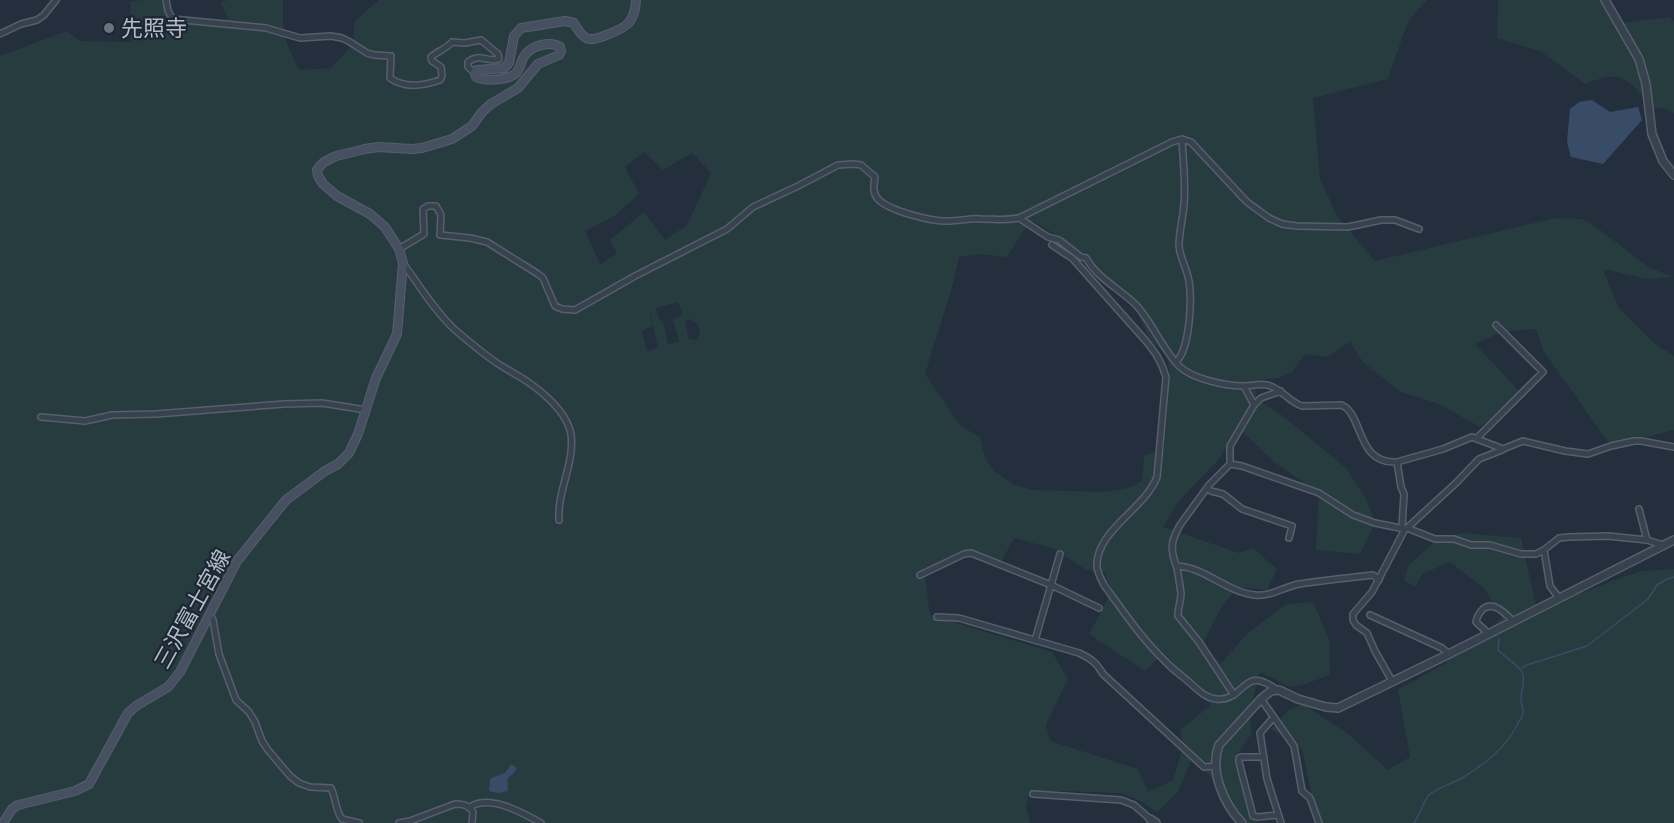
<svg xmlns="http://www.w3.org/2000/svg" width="1674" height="823" viewBox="0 0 1674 823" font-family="'PT Sans Narrow','Noto Sans JP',sans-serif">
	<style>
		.green { fill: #263c3f; fill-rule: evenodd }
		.water { fill: #394c67 }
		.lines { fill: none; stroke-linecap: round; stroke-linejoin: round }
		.stream { stroke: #394c67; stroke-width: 1.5 }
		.minor-casing { stroke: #565f6c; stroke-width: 8 }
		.tertiary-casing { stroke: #565f6c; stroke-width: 10 }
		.secondary-casing { stroke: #565f6c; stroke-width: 10 }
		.minor { stroke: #38414e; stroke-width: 5 }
		.tertiary { stroke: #38414e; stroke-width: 7 }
		.secondary { stroke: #465061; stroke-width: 8 }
		.worship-dot { fill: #6b7280; stroke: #1d2633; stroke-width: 2 }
		.labels { text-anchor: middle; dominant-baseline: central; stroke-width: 4.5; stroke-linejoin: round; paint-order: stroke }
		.poi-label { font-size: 22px; fill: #b4bcc9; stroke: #1d2633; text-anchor: start }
		.street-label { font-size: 22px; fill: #b4bcc9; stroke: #1d2633 }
	</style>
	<rect width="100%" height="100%" fill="#242f3e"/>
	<path class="green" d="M142,0H162L171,23L192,18L228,19L221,2L228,0H283V24L287,44L299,70L331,68L354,43V22L379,0H1427L1408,21L1388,79L1313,98L1320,179L1337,216L1375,261L1555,218L1582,219L1600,230L1650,268L1674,277L1646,279L1609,270H1603L1619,308L1654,343L1674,356V430L1611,446L1544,352L1536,329L1501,332L1475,344L1521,393L1480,427L1439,404L1401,392L1363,362L1350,342L1327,357L1306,354L1296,365L1293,372L1278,378L1255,381L1257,399L1283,416L1346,468L1366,499L1375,523L1360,554L1316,550L1319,493L1274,462L1239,428L1218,460L1178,502L1163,527L1239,553L1253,548L1277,569L1267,590L1238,587L1221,608L1200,648L1221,663L1250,631L1287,604L1313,602L1329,639L1330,675L1305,684L1290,687L1260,672L1249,714L1252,733L1236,756L1250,817L1259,823H1246L1227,793L1192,758L1178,792L1157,812L1141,801L1120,793L1058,791L1029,795L1026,807L1030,823H0V56L67,31L80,41L131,42L130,2ZM644,152L663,170L692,153L711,173L687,225L665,240L644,212L610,240L617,254L600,264L585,231L614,216L639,194L625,167ZM1033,221L1081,251L1136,309L1150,340L1167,355L1170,378L1164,449L1144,456L1142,481L1132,487L1105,492L1034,490L1015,485L994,471L985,458L980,438L959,424L925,374L953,284L959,257L980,254L1007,257L1023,231ZM678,302L683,314L673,319L679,341L668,345L663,321L659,319L656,308ZM650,315H651L658,348L647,351L642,331L653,326ZM689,319L696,322L700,331L697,340L689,339L685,321ZM1014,538L1055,549L1086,570L1104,572L1112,591L1089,634L1145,671L1164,653L1211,705L1180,730L1183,746L1173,780L1148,792L1138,769L1050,741L1046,725L1068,679L1052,652L930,615L924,568L962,555L1001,562Z
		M1498,0H1603L1614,24L1669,17L1674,21V113L1664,108H1652C1627,78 1624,69 1585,84L1540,51L1497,38Z
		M1462,533L1521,538L1537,610L1620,578L1642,571L1674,569V823H1317L1302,748L1271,729L1289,710L1303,704L1347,733L1388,770L1410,757L1398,690L1444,664L1502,618L1484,588L1450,562L1422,574L1416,586L1404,581L1409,565L1436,540Z"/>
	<path class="water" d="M1592,100L1610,112L1638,107L1642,120L1603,164L1571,157L1567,142L1570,109L1579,102Z
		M511,764L517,768C510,781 506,771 508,791L498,793L489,791L490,780L491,778L505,773Z"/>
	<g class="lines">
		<path class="stream" d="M1522,668L1527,665L1587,646L1648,599L1657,585L1665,580L1674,577
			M1414,823C1419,816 1425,799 1429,795C1439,787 1451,784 1462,778C1484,765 1506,748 1517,725C1519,721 1523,717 1523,712C1523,708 1521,703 1521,699C1521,690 1526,680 1522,672C1518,665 1505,657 1498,650L1499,639"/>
		<g class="minor-casing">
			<path id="minor" d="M166,0L168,11L173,19L266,28L300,38L331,36L342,38L350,42L367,53L374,55L391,56L390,78C405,89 423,86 440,80L442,76L441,67L432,61L431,57C438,51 446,49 452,42L465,43L481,40L498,54L499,59C487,63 481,52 468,62V67L475,73
				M0,34L21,24L37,20L44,15L56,0
				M1019,218L1048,237L1059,240L1081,257L1086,258C1098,279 1120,289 1136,305C1152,322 1163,350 1179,366C1192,379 1226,386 1244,386C1252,386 1260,383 1267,385C1281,388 1289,402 1302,406L1342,405C1364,416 1356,464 1397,462L1443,449L1472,437L1503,449L1523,441L1565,451L1588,454L1611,446L1634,441H1641L1674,447
				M1052,245L1073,259L1145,340C1155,352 1162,362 1166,377L1157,477C1145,509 1095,531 1097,567C1098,574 1101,579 1104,585C1123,611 1142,639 1165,661C1172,669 1181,675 1189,682C1197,689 1205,698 1216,699C1246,702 1242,663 1277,690
				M399,249L424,234L423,209L428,206H436L441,215L440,235L470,238L487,242L538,274L543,278L555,306L562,309L575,310L635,276L727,229L753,207L798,186L838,165L854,164L861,165L875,177C874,184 872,193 878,199C889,211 933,222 949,221C960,221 970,218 981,219C996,219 1003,221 1019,218L1172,142L1182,139L1191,142L1247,202L1269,218L1282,224L1297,226L1348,227L1381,220H1395L1419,229
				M403,263C419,285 434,310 454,329C468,341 482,353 497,363C507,370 518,375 528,382C545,394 567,413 571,434C575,463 557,491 559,520
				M1176,362C1190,349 1192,300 1189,281C1187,269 1180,258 1179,246C1179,232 1183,218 1184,204C1186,183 1183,161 1182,139
				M1244,386L1254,405
				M41,417L85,421L112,415L156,414L284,404L322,403L366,410
				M1477,438L1543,372L1496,325
				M1397,462L1401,487L1404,494L1402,528
				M1230,464L1242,466L1319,493L1353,515L1375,523L1405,529
				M1207,488L1211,491L1223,494L1242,509L1292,526L1289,538
				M1639,509L1647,540
				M1407,528L1456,483L1479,459L1502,450
				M1544,550L1550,586L1559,598
				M1177,566C1205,567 1226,592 1255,595C1270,597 1284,587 1299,584C1324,580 1349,578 1373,575L1379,580
				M920,575L964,554L971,553L1051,585L1099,608
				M210,614L213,620L219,654L236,700L249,712L255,722L262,741L268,750L290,776L299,783L310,787L331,788C336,798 335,810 342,819L359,823
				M1370,615L1442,648L1449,654
				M937,617L959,618L1079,653C1090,658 1097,663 1103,674L1204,767L1216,766
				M1489,634L1476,622C1477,617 1479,613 1483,609C1493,600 1506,614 1513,621
				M1035,640L1060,554
				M1392,681L1375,651L1367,633L1356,625L1353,620V614L1372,592L1405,529L1407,528L1435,539H1454L1471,545H1490L1521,554H1536L1544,550L1559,538L1569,537L1608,536L1647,540L1663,545
				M1234,695L1199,642L1178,616C1178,608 1181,600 1181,593C1180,588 1178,569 1176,565C1170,548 1171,541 1180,525L1209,485L1230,464V446L1254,405L1261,398L1281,391
				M1261,699L1294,746L1302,791L1310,798L1319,823
				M1274,717L1260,733L1267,779L1281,823
				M1264,757H1241L1239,758V762L1253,816L1258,817L1278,815
				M1033,794L1121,800L1134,805L1150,819
				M470,807C490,794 523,813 541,823
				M399,823L410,821L455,804C463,804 468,805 473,812L472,823"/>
		</g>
		<g class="tertiary-casing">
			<path id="tertiary" d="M1605,0L1639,59L1646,84L1652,134L1663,161L1674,175
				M1150,819L1156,823
				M1242,823C1224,804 1209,771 1219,745L1261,699L1271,691L1279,690L1298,699L1326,707L1338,708L1449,654L1674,540"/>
		</g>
		<g class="secondary-casing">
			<path id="secondary" d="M3,823L12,809L18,805L75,791L89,784L128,713L136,706L168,687L180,672L237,561L286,500L325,471L338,464L349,453L358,434L376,378L397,334L403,263L399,249L385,227L370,214L337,196L323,184L318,176L317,170L320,166L324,162L336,156L365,149L378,147L412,149L422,148L452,139L472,126L482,112L491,104L518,88L538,64L559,55L561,51L560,47C551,41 532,45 525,55C521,60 521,67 517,72C511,80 485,82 476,77L475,73L477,70L504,68L509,63L514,36L521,28L565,21L574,23C577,28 580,35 586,38C592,41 598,38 604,36C625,28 635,24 636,0"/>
		</g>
		<use href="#minor" class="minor"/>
		<use href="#tertiary" class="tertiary"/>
		<use href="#secondary" class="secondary"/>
	</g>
	<circle class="worship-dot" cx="109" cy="28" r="6"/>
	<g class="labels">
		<g class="poi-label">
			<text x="121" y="28">先照寺</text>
		</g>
		<g class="street-label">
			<text transform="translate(192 609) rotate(-61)">三沢富士宮線</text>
		</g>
	</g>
</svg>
